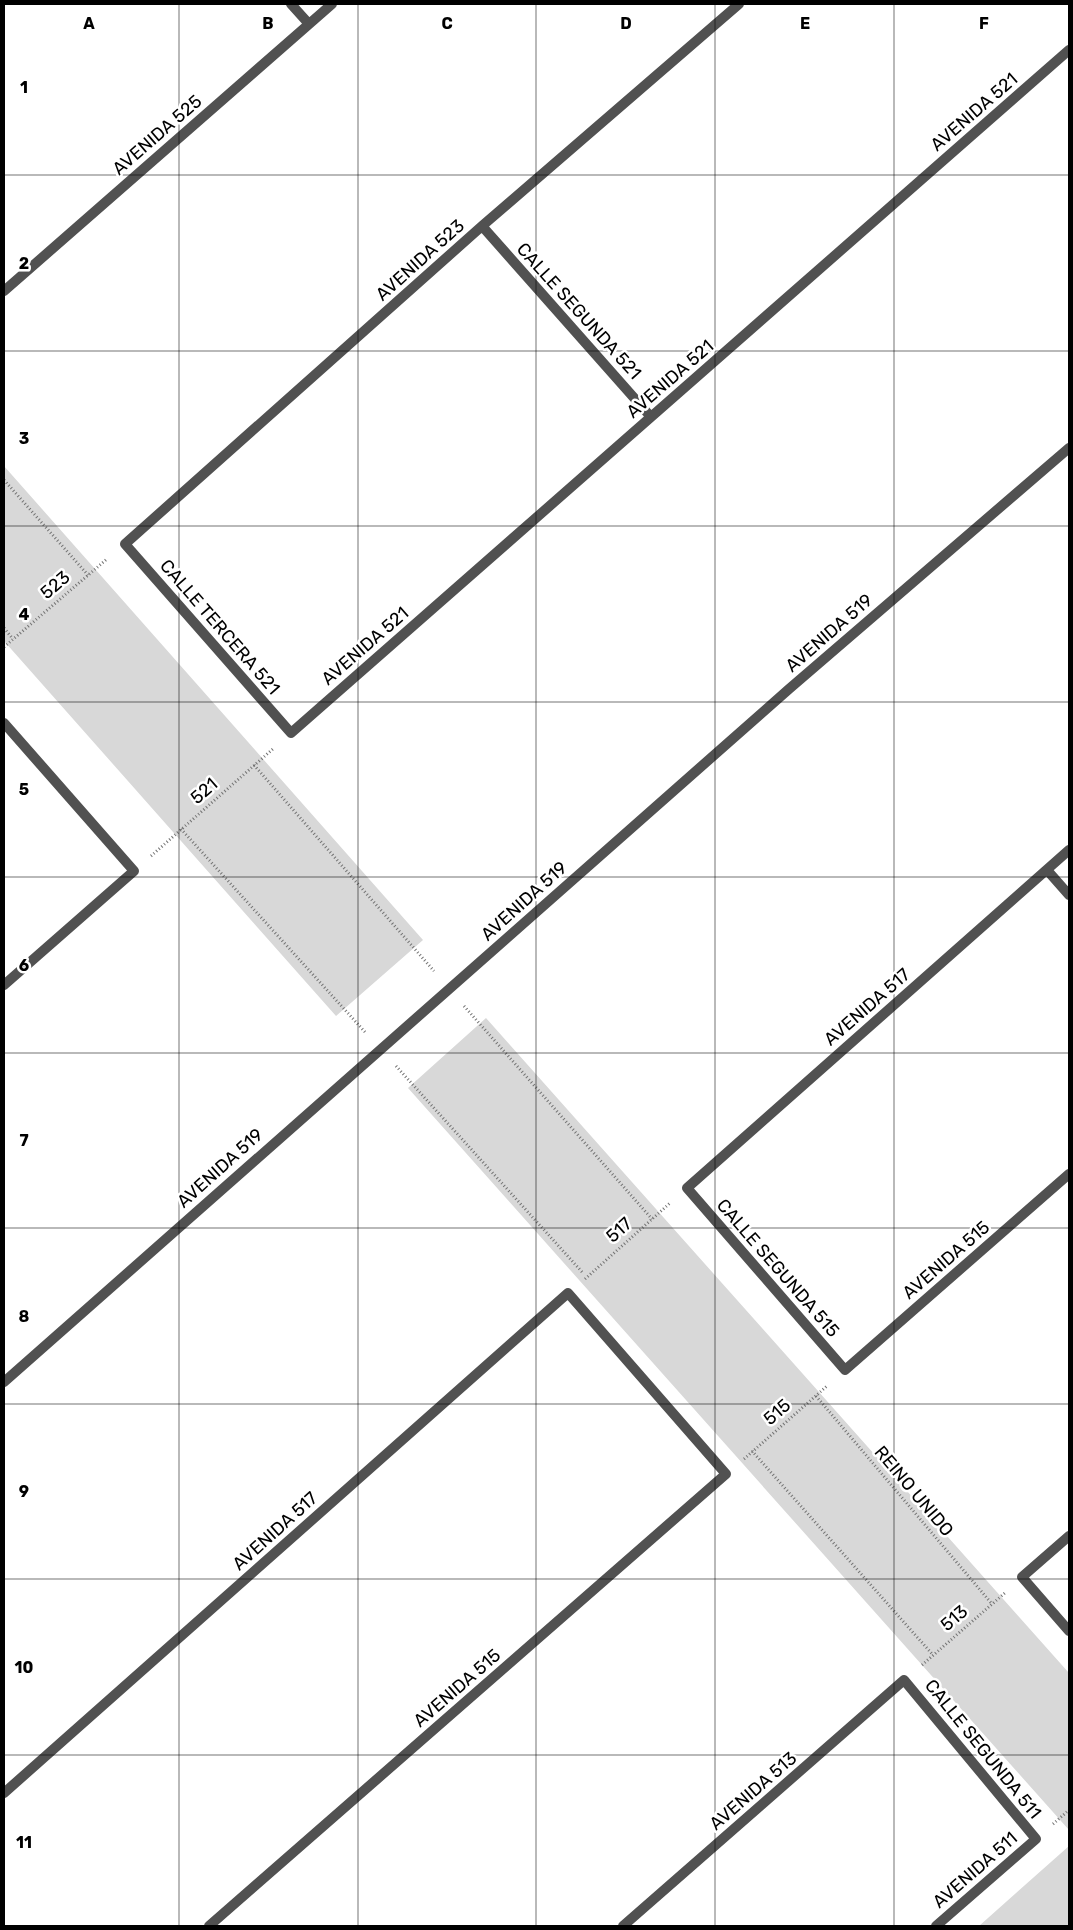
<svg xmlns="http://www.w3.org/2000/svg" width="1073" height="1930" viewBox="0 0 1073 1930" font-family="Rubik,sans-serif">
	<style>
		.green { fill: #d8d8d8 }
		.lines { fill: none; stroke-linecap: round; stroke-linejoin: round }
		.path { stroke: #737373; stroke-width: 3; stroke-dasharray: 1 2.5; stroke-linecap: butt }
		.minor { stroke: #515151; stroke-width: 10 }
		.tertiary { stroke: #515151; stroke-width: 10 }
		.grid { fill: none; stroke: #000; stroke-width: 1; stroke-opacity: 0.55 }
		.labels { text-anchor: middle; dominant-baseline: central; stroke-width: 5; stroke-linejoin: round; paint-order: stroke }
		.street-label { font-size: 18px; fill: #000; stroke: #fff }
		.grid-label { font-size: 16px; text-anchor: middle; font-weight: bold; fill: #000; stroke: #fff; stroke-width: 5; stroke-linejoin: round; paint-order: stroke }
	</style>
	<rect width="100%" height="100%" fill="#fff"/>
	<path class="green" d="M4,466L423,940L336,1016L4,641Z
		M486,1018L1069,1673V1830L408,1088Z
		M1069,1846V1926H979Z"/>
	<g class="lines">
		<path class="path" d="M4,480L88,575
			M4,628L13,639
			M4,647L107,559
			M254,765L434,971
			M181,829L365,1032
			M151,856L274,748
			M464,1006L652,1219
			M396,1066L583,1273
			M585,1279L670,1203
			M816,1396L992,1604
			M752,1451L933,1655
			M744,1459L827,1386
			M922,1665L1006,1592
			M1053,1824L1069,1810"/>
		<path class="minor" d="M291,4L309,24
			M739,4L482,226L125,544L291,733L1069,50
			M482,226L651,417
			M4,291L332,4
			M4,723L134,871L4,985
			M1069,850L687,1188L845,1370L1069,1174
			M1047,870L1069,895
			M1069,1536L1022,1577L1069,1631
			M4,1793L568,1293L726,1474L209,1926
			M623,1926L904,1680L1036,1839L936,1926"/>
		<path class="tertiary" d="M4,1382L789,689L1069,448"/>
	</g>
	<path class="grid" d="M179,4V1926M358,4V1926M536,4V1926M715,4V1926M894,4V1926M4,175H1069M4,351H1069M4,526H1069M4,702H1069M4,877H1069M4,1053H1069M4,1228H1069M4,1404H1069M4,1579H1069M4,1755H1069"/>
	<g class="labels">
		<g class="street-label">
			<text transform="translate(974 112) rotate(-41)">AVENIDA 521</text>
			<text transform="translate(157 135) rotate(-41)">AVENIDA 525</text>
			<text transform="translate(420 260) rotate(-42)">AVENIDA 523</text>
			<text transform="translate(579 311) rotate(48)">CALLE SEGUNDA 521</text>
			<text transform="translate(670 379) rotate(-41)">AVENIDA 521</text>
			<text transform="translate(55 585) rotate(-41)">523</text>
			<text transform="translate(220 627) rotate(49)">CALLE TERCERA 521</text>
			<text transform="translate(829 633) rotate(-41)">AVENIDA 519</text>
			<text transform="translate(365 646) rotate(-41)">AVENIDA 521</text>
			<text transform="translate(204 791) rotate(-41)">521</text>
			<text transform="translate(524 901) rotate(-42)">AVENIDA 519</text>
			<text transform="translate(867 1007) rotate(-41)">AVENIDA 517</text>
			<text transform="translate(220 1168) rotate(-42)">AVENIDA 519</text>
			<text transform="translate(619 1230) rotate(-42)">517</text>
			<text transform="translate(946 1260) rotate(-41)">AVENIDA 515</text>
			<text transform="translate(778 1268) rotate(49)">CALLE SEGUNDA 515</text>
			<text transform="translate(777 1412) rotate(-41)">515</text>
			<text transform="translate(914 1491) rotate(50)">REINO UNIDO</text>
			<text transform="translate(275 1531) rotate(-42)">AVENIDA 517</text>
			<text transform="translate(954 1618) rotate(-41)">513</text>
			<text transform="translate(457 1688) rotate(-41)">AVENIDA 515</text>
			<text transform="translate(983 1749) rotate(51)">CALLE SEGUNDA 511</text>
			<text transform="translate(753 1791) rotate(-41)">AVENIDA 513</text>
			<text transform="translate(975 1870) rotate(-41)">AVENIDA 511</text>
		</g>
	</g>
	<g class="grid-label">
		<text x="89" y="29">A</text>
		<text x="268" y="29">B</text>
		<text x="447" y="29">C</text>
		<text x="626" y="29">D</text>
		<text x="805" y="29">E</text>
		<text x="984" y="29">F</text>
		<text x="24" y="93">1</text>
		<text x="24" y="269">2</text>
		<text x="24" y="444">3</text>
		<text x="24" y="620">4</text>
		<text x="24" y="795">5</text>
		<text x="24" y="971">6</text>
		<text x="24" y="1146">7</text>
		<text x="24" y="1322">8</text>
		<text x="24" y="1497">9</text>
		<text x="24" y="1673">10</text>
		<text x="24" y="1848">11</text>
	</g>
	<rect width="1073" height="1930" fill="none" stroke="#000000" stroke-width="10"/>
</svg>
